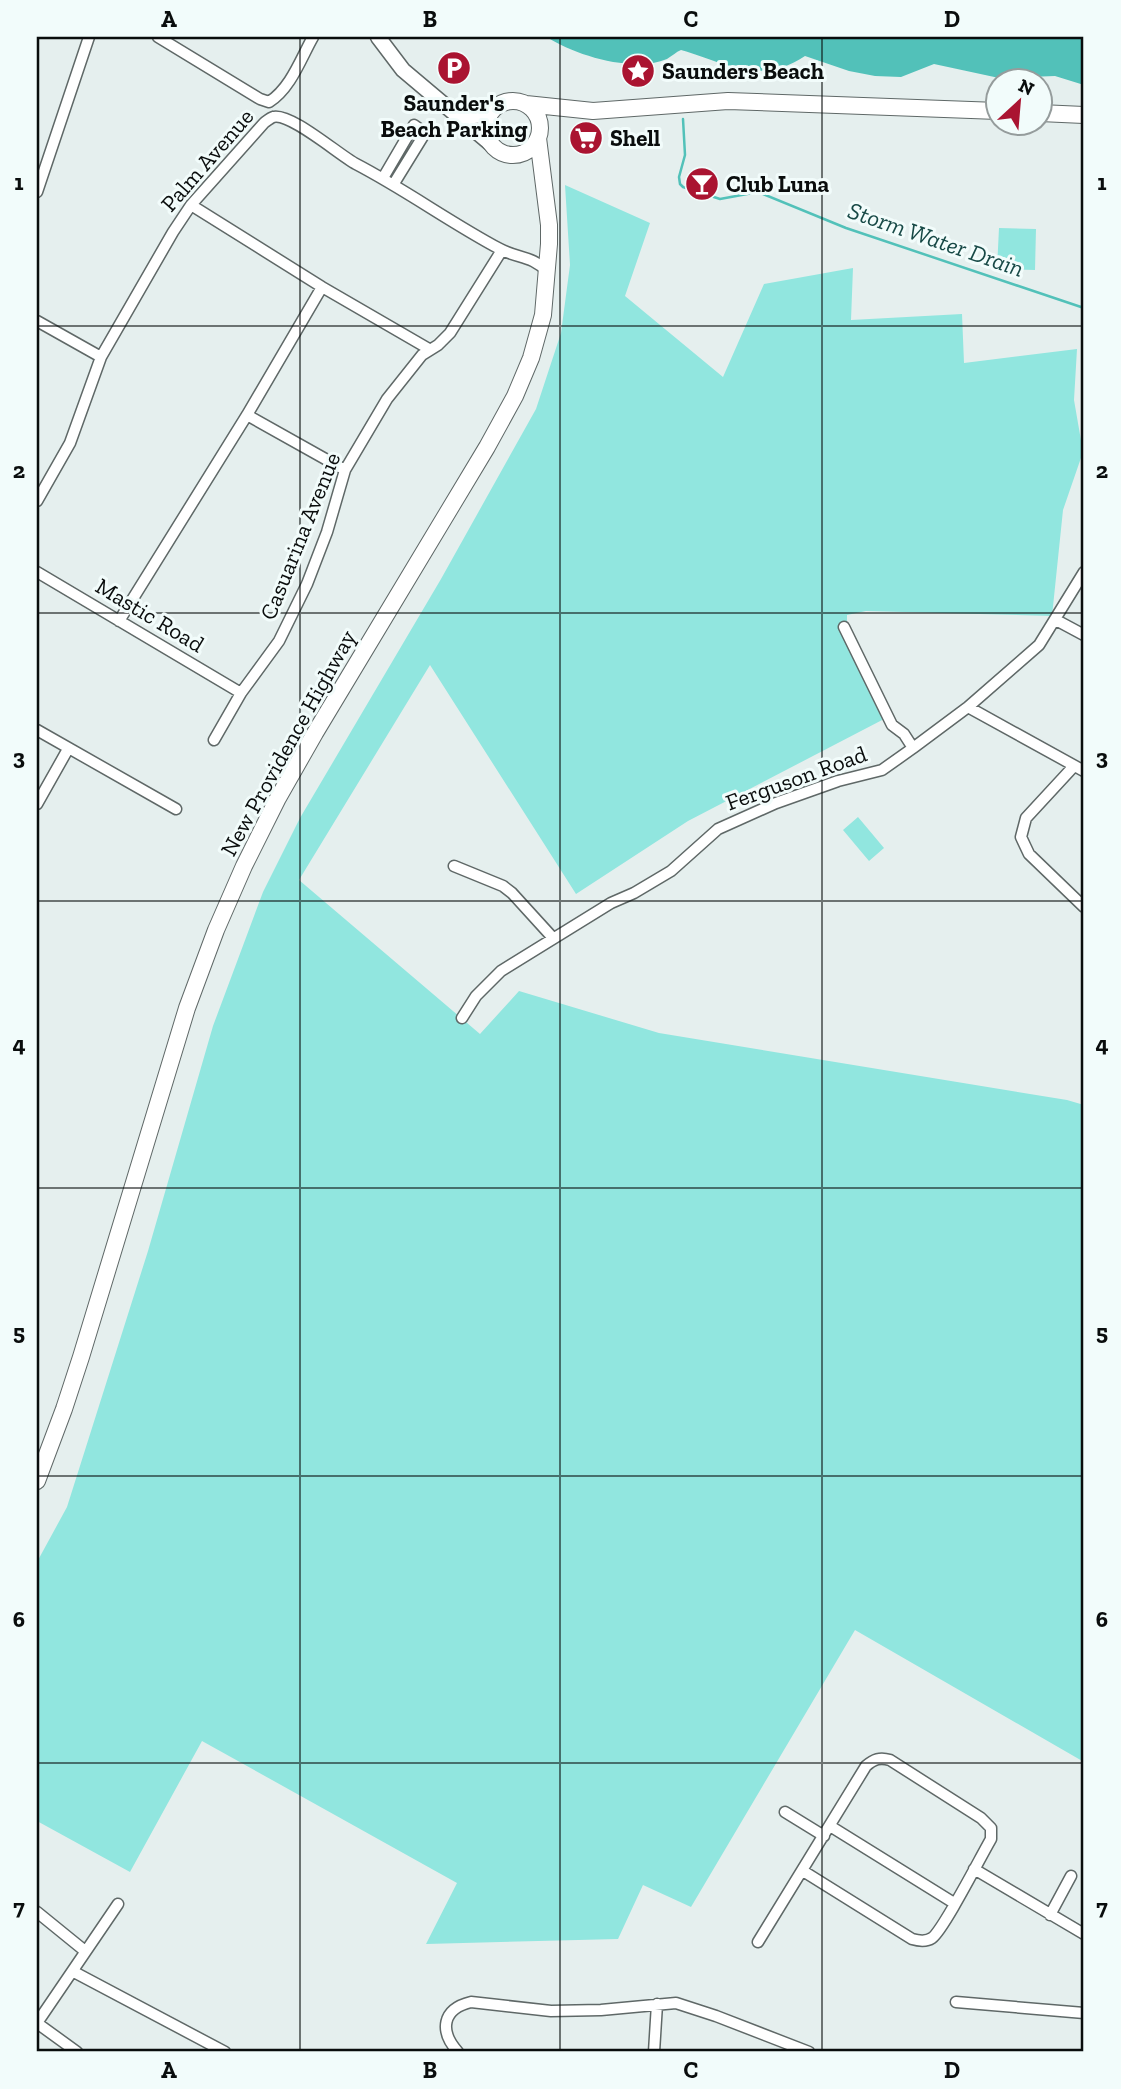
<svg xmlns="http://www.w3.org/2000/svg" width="1121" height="2089" viewBox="0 0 1121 2089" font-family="'Zilla Slab',serif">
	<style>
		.green { fill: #91e6df }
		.water { fill: #52c1b9 }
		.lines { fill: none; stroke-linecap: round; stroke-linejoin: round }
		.stream { stroke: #52c1b9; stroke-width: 2.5 }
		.minor-casing { stroke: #5f6867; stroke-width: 13 }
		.major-casing { stroke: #5f6867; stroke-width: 17 }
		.highway-casing { stroke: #5f6867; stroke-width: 18 }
		.minor { stroke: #fff; stroke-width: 10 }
		.major { stroke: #fff; stroke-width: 14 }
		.highway { stroke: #fff; stroke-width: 16 }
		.grid { fill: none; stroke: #0a0d0d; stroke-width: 2; stroke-opacity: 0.55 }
		.labels { text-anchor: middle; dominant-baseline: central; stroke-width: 6; stroke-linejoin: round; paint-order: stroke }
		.poi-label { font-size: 23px; font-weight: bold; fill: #0a0d0d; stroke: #f2fcfb; text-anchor: start }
		.street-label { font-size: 23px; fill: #0a0d0d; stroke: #f2fcfb }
		.water-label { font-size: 24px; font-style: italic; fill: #174946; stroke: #f2fcfb }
		.neatline { fill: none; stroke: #0a0d0d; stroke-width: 2.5 }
		.grid-label { font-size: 23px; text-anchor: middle; font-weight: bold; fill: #0a0d0d }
	</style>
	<rect width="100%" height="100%" fill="#e5efee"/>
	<path class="green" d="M565,185L650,223L625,296L723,377L764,284L853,268L851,320L962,314L964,363L1077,349L1074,400L1083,452L1063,510L1052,616L866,611L847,615V631L886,718L688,821L576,894L430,665L299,880L480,1034L519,991L659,1033L1067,1100L1084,1105V1762L855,1630L691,1907L643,1885L618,1939L426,1944L457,1883L202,1741L130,1872L37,1821V1562L67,1507L148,1251L213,1026L263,892L300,818L441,579L536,409L561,333L570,265Z
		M999,228L1036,229L1035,270L997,269Z
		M858,817L884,848L869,861L843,830Z"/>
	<path class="water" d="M547,37H1084V85L1055,76L999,78L934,64L901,77L875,76L849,71L805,56C761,86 726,63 681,50C676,52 672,56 667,59C634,73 576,56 547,37Z"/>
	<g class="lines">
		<path class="stream" d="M683,119L685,155L679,177L680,184L683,187L720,199L758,192L846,228L1084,308"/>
		<g class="minor-casing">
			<path id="minor" d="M158,37L260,99L269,102C291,88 301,58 313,37
				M383,178L414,125L425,133L393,185
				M37,192L89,37
				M191,205L322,287L429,349
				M37,321L101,357
				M247,415L345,470
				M37,501L70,443L101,357L173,232L191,205L264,123C265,122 272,117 273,117C290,112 339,155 356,164C406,190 451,223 500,249C519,259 531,255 548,272
				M37,572L241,693
				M1056,620L1084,635
				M119,621L247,415L322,287
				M844,627L892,725L904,734L913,748
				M968,707L1084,771
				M37,730L176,809
				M214,740L241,693L279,641L307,584L327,532L345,470L387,399L422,355L438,345L450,333L502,250
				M1074,766L1026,818L1021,837L1029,854L1084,907
				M37,804L68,749
				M454,866L503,886L512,893L553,938
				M462,1018L476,996L501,971L611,903L634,893L671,871L718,829L776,803L838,781L882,770L913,748L968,707L1039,645L1084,572
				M785,1812L824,1836
				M830,1826L954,1903
				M974,1869L1084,1934
				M37,1912L85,1951
				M1050,1915L1071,1876
				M758,1942L866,1766C874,1759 880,1757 890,1760L981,1818L991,1828V1839C981,1856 944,1929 932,1938C926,1942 919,1941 912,1939L803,1871
				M74,1972L225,2052
				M956,2002L1084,2013
				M77,2052L37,2023L118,1904
				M458,2052C439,2031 442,2009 471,2002L551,2011L601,2010L676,2003L716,2016L809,2052
				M654,2052L657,2004"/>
		</g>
		<g class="major-casing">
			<path id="major" d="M378,37L403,70L492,145
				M454,110L474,116L489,115"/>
		</g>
		<g class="highway-casing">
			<path id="highway" d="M486 128a27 27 0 1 1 54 0a27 27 0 1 1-54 0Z
				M526,104L593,111L728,101L998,111
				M1040,113L1084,115
				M37,1481L64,1409L81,1357L187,1008L216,930L244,866L278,798L315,733L487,447L515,396L531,358L543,315L549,244V225L538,138"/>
		</g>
		<use href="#minor" class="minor"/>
		<use href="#major" class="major"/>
		<use href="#highway" class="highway"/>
	</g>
	<path class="grid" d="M300,37V2052M560,37V2052M822,37V2052M37,326H1084M37,613H1084M37,901H1084M37,1188H1084M37,1476H1084M37,1763H1084"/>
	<defs>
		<g id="parking-disc" transform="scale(1.75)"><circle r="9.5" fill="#aa1431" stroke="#f2fcfb"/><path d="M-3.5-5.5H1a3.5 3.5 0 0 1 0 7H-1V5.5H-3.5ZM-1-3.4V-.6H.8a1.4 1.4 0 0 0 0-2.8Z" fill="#fff"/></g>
		<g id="sight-disc" transform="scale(1.75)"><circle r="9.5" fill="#aa1431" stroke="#f2fcfb"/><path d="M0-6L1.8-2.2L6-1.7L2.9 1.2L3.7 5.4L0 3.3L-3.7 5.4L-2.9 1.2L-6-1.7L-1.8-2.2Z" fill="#fff"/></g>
		<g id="supermarket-disc" transform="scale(1.75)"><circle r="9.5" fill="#aa1431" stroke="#f2fcfb"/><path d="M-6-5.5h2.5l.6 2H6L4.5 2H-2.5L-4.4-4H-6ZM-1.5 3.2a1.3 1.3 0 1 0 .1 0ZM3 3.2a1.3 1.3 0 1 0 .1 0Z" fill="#fff"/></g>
		<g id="bar-disc" transform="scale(1.75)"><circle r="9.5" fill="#aa1431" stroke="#f2fcfb"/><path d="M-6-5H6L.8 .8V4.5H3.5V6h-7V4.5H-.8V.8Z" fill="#fff"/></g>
	</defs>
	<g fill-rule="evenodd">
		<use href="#parking-disc" x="454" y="68"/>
		<use href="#sight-disc" x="638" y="71"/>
		<use href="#supermarket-disc" x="586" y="138"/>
		<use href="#bar-disc" x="702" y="184"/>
	</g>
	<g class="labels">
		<g class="poi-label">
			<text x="662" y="71">Saunders Beach</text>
			<text x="454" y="103" text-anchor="middle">Saunder's<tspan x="454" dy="26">Beach Parking</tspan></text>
			<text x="610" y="138">Shell</text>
			<text x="726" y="184">Club Luna</text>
		</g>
		<g class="street-label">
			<text transform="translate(207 160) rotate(-49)">Palm Avenue</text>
			<text transform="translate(300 536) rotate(-68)">Casuarina Avenue</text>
			<text transform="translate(150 615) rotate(31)">Mastic Road</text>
			<text transform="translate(288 743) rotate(-61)">New Providence Highway</text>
			<text transform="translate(796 778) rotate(-20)">Ferguson Road</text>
		</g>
		<g class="water-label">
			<text transform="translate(936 239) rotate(19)">Storm Water Drain</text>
		</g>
	</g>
	<rect width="1121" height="2089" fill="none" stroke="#f2fcfb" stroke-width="77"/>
	<g transform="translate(1019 102) rotate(26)"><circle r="33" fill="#f2fcfb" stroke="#959c9c" stroke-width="2"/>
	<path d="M0-5L12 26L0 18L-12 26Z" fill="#aa1431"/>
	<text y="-10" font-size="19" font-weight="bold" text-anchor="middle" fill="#0a0d0d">N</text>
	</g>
	<rect x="38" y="38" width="1044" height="2012" class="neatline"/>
	<g class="grid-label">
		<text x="169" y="27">A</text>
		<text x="430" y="27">B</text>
		<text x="691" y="27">C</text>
		<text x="952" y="27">D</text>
		<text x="19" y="190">1</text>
		<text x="1102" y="190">1</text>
		<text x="19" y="478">2</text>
		<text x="1102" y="478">2</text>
		<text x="19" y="765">3</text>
		<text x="1102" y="765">3</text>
		<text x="19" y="1052">4</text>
		<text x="1102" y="1052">4</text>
		<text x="19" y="1340">5</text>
		<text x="1102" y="1340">5</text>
		<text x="19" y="1627">6</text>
		<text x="1102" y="1627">6</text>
		<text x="19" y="1915">7</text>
		<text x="1102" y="1915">7</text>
		<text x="169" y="2078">A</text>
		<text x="430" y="2078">B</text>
		<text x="691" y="2078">C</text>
		<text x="952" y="2078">D</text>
	</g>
</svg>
